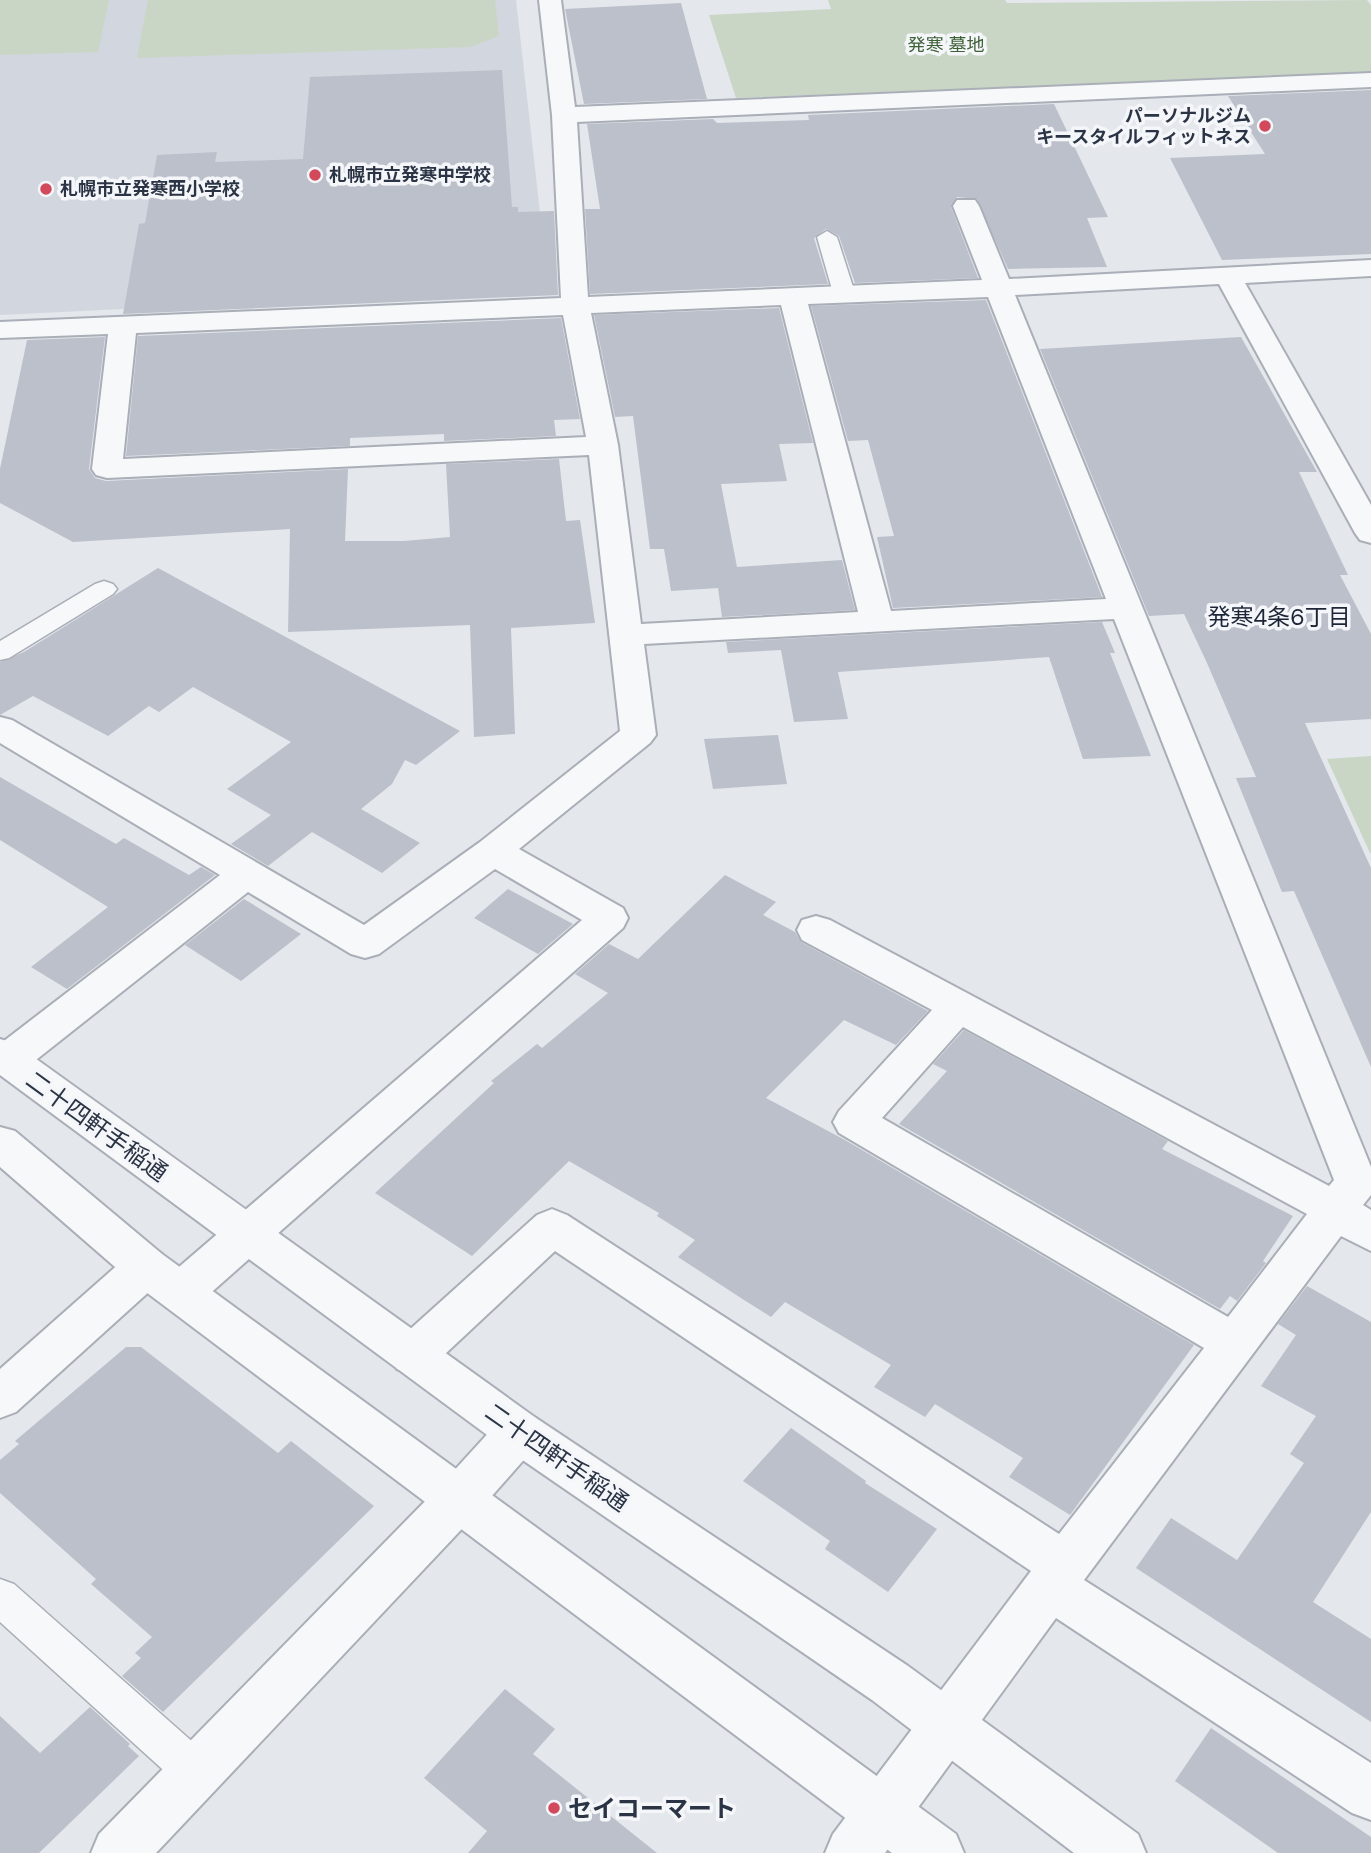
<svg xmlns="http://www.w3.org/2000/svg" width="1371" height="1853" viewBox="0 0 1371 1853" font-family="'DM Sans','Noto Sans JP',sans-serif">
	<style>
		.built { fill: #d2d6de }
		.green { fill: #c9d6c5 }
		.building { fill: #bbc0ca }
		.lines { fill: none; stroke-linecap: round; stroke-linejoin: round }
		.service-casing { stroke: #a9aeb7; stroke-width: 3 }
		.minor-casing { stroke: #a9aeb7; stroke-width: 4 }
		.tertiary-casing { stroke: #a9aeb7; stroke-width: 4 }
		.service { fill: #f7f8fa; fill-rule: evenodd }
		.minor { fill: #f7f8fa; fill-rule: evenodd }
		.tertiary { fill: #f7f8fa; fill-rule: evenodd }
		.poi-dot { fill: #d1495b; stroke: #f4f6f9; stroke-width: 2.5 }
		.labels { text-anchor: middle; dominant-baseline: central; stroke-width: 7; stroke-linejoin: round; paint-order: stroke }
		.far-park-label { font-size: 18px; fill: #3f6138; stroke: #f4f6f9 }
		.far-poi-label { font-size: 18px; font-weight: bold; fill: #2b3445; stroke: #f4f6f9; text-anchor: start }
		.neighbourhood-label { font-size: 23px; fill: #1d2536; stroke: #f4f6f9 }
		.near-street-label { font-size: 24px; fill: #2b3445; stroke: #f4f6f9 }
		.near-poi-label { font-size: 24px; font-weight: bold; fill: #2b3445; stroke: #f4f6f9; text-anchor: start }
	</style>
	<rect width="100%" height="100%" fill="#e4e7ec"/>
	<path class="built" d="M0,0H516L548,283L536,289L0,315Z"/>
	<path class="green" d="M0,0H109L98,52L0,55Z
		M148,0H495L499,36L470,47L137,58Z
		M828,0H1005L1007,3L1367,0L1371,5V72L736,98L709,15L831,9Z
		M1371,756V853H1370L1327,759Z"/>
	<path class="building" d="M681,3L707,99L584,104L565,9Z
		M502,70L512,207H518V212L554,211L558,295L123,314L139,224L145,223L157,155L217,152L215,162L303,159L310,77Z
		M1371,90V254L1222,260L1170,158L1265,154L1228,96Z
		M1054,104L1108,217L1087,218L1107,267L1008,269L977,199L957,197L951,207L978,278L855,283L839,236L826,229L814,238L828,284L590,294L585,209H600L587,124L713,119L717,123L809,120L808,115Z
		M986,300L1102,597L893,608L877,537L894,536L868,440L848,441L811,306Z
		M779,308L813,443L779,444L787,481L721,484L737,567L842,560L855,610L722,617L718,588L671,591L664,549H650L633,416L615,417L594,315Z
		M561,318L580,419L554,420L556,436L444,441V434L350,438V446L126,456L138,336Z
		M105,337L89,469L95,478L106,481L348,469L345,541H404L450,537L446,464L559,459L566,521L580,520L595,623L511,628L515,734L474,737L470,625L288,632L290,529L73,542L0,503V469L27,340Z
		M1241,337L1317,472H1299L1348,575H1340L1371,634V719L1305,723L1371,868V1067L1294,891L1282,892L1236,778L1256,777L1207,663L1184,614L1149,616L1040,349Z
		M158,568L460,731L416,765L405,760L392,784L361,809L420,843L382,873L312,832L268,866L231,844L271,815L227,789L291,742L193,687L159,712L149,706L108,736L33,696L0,715V662L24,652Z
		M1102,622L1115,653H1110L1151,756L1083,759L1049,657L838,672L848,719L794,722L781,650L728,653L726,642Z
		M778,735L787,784L713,789L704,739Z
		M0,777L116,844L124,838L189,875L201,867L215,875L67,989L31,967L108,907L0,840Z
		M725,875L776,902L763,915L795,932L801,942L928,1011L896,1045L844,1020L766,1098L845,1140L1194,1345L1070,1515L1009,1477L1023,1458L935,1404L925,1417L874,1387L891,1365L785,1302L771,1317L744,1300L678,1257L695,1240L657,1216L659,1213L569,1161L472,1256L375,1193L494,1083L491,1081L537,1044L542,1048L608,993L575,974L609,944L638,959Z
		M508,889L573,924L538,954L474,918Z
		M244,899L301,934L241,981L185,945Z
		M964,1030L1168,1141L1162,1149L1293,1216L1263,1261L1266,1263L1237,1301L1230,1296L1220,1309L899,1124L947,1071L933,1064Z
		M1307,1286L1371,1322V1512L1313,1602L1371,1639V1722L1136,1568L1171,1518L1237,1560L1304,1463L1290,1454L1316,1416L1261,1386L1296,1335L1278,1324Z
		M126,1347H141L278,1453L291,1441L374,1506L163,1712L122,1676L141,1658L135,1653L152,1637L91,1584L96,1579L0,1493V1460L19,1444L15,1441Z
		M791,1428L866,1481L865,1483L937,1529L888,1592L825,1549L830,1541L743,1481Z
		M505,1689L555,1729L533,1754L657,1853H468L487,1831L424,1778Z
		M90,1707L130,1744L128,1746L139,1756L39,1853H0V1716L40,1753Z
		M1211,1728L1371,1837V1853H1278L1175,1781Z"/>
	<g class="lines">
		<g class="service-casing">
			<path id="service" d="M827,231L837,237L855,293L852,298H836L833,293L817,237Z
				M104,581L113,584L117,589L113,594L9,658L0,660V641L95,584Z
				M0,1579L14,1584L212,1759L218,1773L212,1787L197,1793L182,1787L0,1622Z"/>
		</g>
		<g class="minor-casing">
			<path id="minor" d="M539,0H561L575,107L1371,73V87L577,122L588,297L982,280L953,206L957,200H975L979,206L1009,279L1371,260V276L1245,283L1371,505V543L1360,540L1355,533L1219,284L1015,295L1371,1167V1195L1363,1205L1371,1210V1251L1341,1236L1084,1580L1371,1763V1820L1352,1813L1056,1618L885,1853H825L833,1834L1031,1571L555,1251L429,1369L413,1374L397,1369L390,1355L397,1341L537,1215L552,1209L567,1215L1059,1534L1204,1348L839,1133L833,1122L839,1111L932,1010L802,940L797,930L802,920L816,916L830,920L1329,1186L1334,1180L1114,619L644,644L656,735L650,743L519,849L623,908L628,918L623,928L197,1305L181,1310L165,1305L159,1292L165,1279L582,920L495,869L379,954L365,958L351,954L248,892L22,1071L8,1075L0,1073V1044L220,875L0,743V717L12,720L364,925L480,842L620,731L589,455L107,478L96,475L92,469L108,334L0,338V322L561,298L552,115ZM988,297L1106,599L891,611L808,304ZM781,305L858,612L641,624L618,445L591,313ZM563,315L586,437L123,459L136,333ZM963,1027L1307,1214L1228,1317L882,1118Z
				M146,1249L162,1254L168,1267L162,1280L16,1412L0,1418V1369L130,1254Z
				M519,1412L536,1418L543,1432L536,1446L475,1515L156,1853H91L99,1834L441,1485L502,1418Z"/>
		</g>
		<g class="tertiary-casing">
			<path id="tertiary" d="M0,1039L14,1043L536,1418L908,1666L1138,1834L1146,1853H1074L872,1700L502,1446L0,1075Z
				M0,1127L15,1131L162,1254L956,1834L964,1853H892L130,1280L0,1167Z"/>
		</g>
		<use href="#service" class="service"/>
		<use href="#minor" class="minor"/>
		<use href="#tertiary" class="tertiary"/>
	</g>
	<g class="poi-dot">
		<circle cx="1265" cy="126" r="7"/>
		<circle cx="315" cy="175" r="7"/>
		<circle cx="46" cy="189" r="7"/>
		<circle cx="554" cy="1808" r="7"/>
	</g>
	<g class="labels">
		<g class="far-park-label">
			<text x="946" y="45">発寒 墓地</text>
		</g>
		<g class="far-poi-label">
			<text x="1251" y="116" text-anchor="end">パーソナルジム<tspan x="1251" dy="21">キースタイルフィットネス</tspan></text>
			<text x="329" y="175">札幌市立発寒中学校</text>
			<text x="60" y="189">札幌市立発寒西小学校</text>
		</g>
		<g class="neighbourhood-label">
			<text x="1279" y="617">発寒4条6丁目</text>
		</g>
		<g class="near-street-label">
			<text transform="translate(97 1126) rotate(36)">二十四軒手稲通</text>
			<text transform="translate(557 1457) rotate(35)">二十四軒手稲通</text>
		</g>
		<g class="near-poi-label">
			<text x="568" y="1808">セイコーマート</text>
		</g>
	</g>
</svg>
